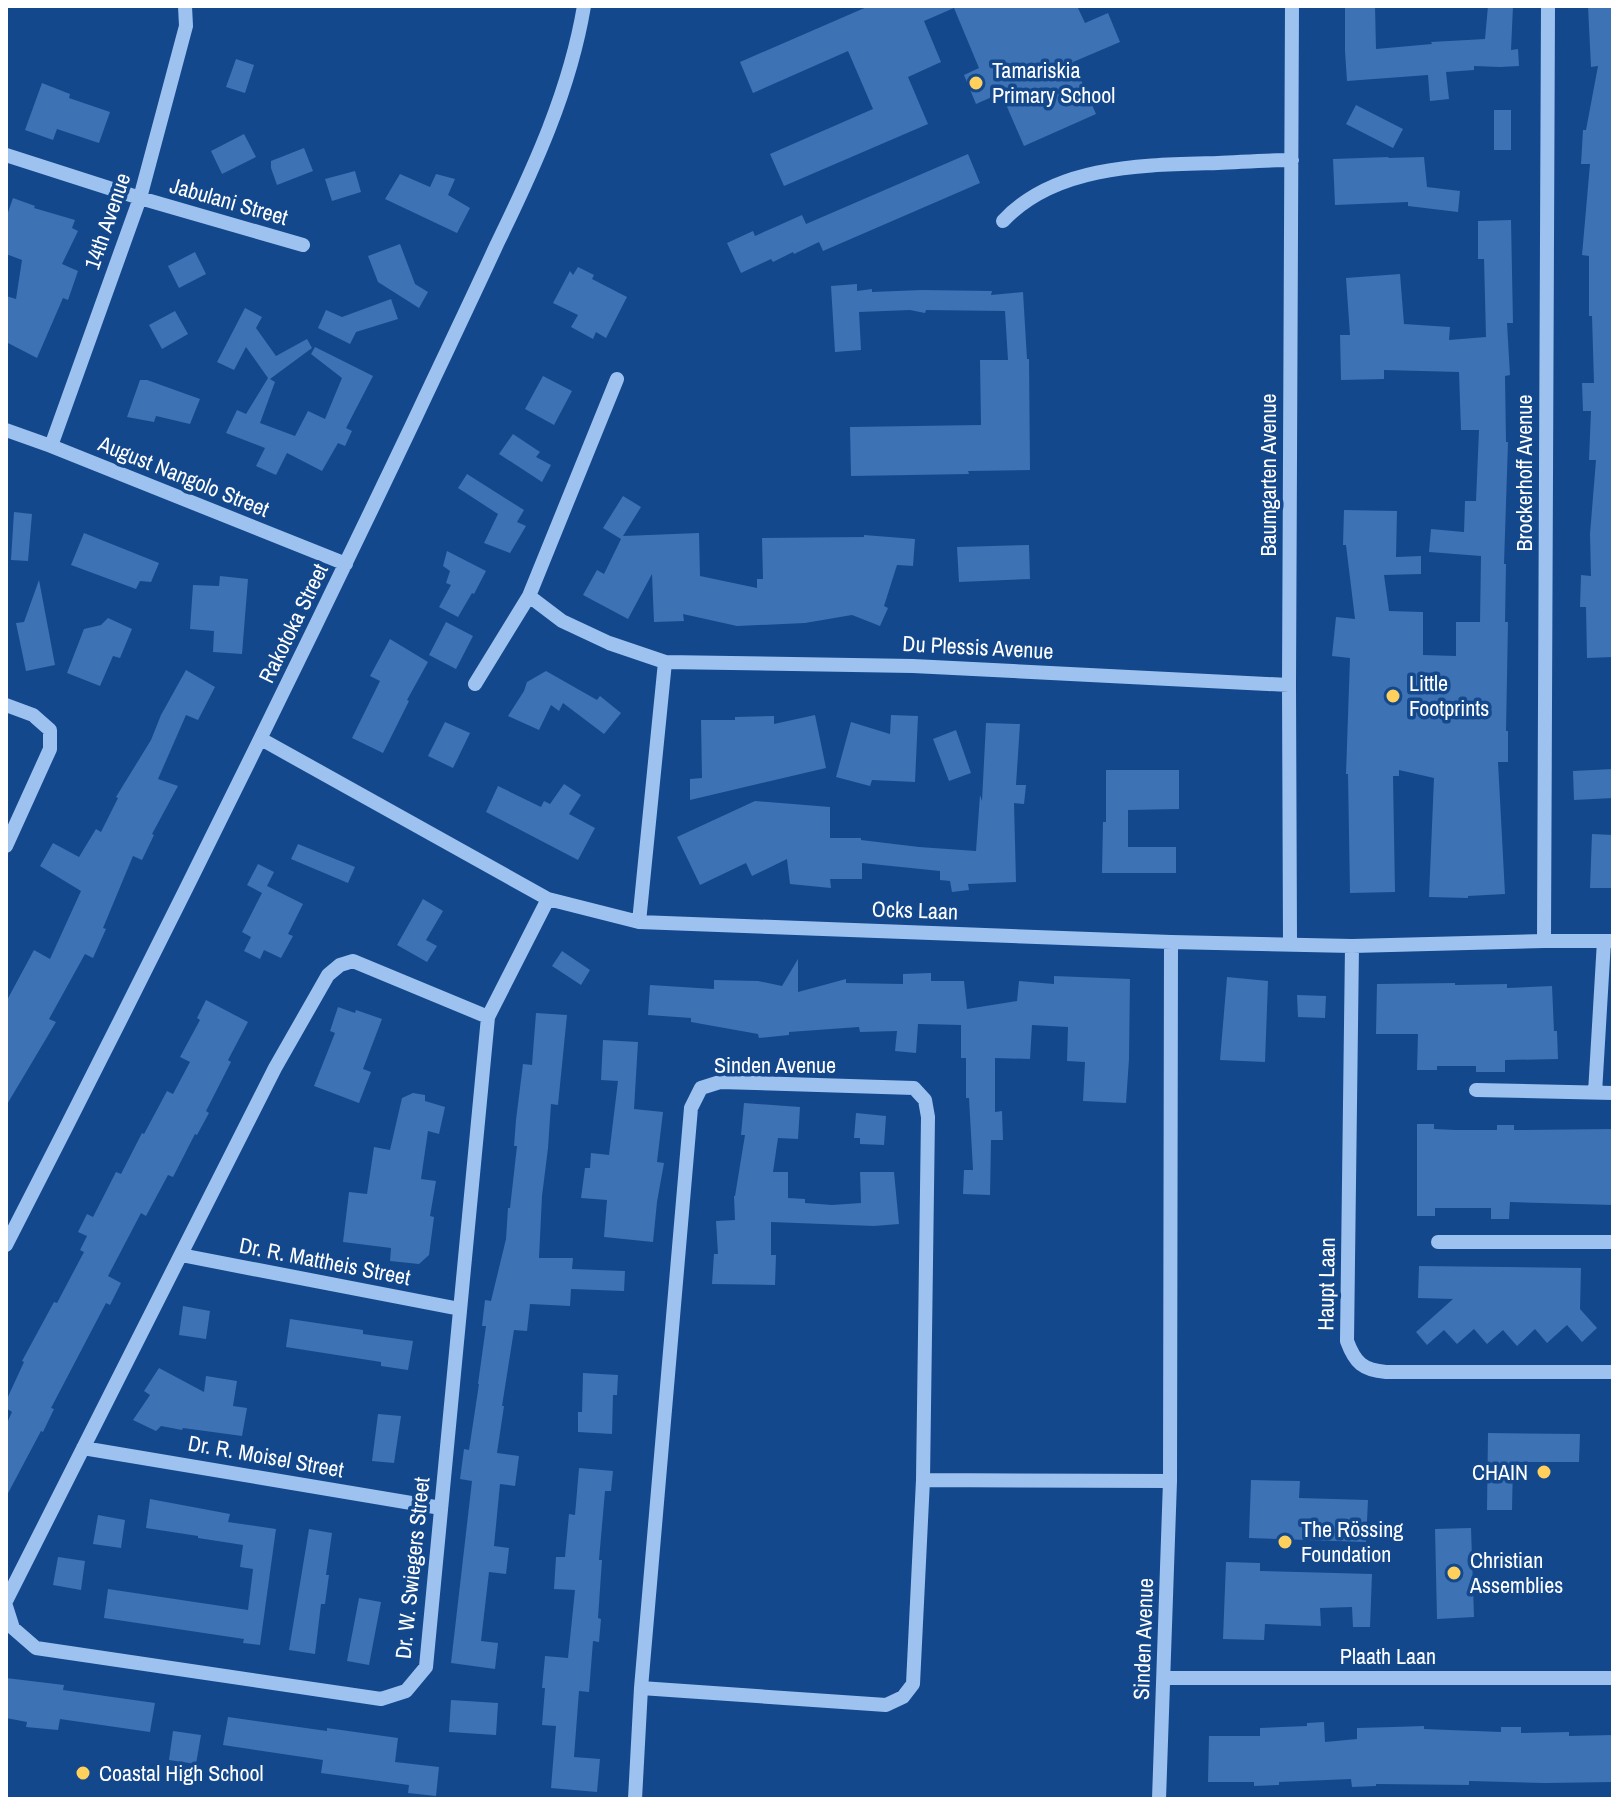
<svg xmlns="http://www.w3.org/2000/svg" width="1619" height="1805" viewBox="0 0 1619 1805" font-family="'Archivo Narrow',sans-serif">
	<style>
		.building { fill: #3d72b5 }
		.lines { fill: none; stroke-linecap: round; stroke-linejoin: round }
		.minor { stroke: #9dc2f0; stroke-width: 14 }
		.poi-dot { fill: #ffd05c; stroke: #14488c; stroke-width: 3 }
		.labels { text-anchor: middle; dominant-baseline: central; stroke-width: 7; stroke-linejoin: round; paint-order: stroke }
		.poi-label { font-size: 22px; fill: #fff; stroke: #14488c; text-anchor: start }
		.street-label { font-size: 22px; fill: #fff; stroke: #14488c }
	</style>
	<rect width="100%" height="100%" fill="#14488c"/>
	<path class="building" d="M869,6H1077L1085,23L1108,13L1120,42L1073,62L1096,114L1024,146L1001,93L976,104L964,75L979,68L954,8L924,21L941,62L908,77L928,124L784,186L770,154L873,109L848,51L753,93L740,62Z
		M1345,6H1375L1376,49L1432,44L1431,42L1485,39L1488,6H1513L1511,50L1518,49L1519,66L1500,67L1474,66V70L1446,72L1449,99L1430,101L1428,75L1347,81L1345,51Z
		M1588,6H1613V657L1587,658L1586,607H1580L1581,575L1591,576L1590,534L1596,460H1589L1591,411H1583L1582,383H1594L1592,316H1589V256L1582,255L1590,164H1581L1583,130H1586L1598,66L1591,67Z
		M236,59L254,65L245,93L226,87Z
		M42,83L70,94L69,98L110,112L99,143L57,129L53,140L25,130Z
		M1356,105L1403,129L1393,148L1346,124Z
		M1494,110H1511V150H1494Z
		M244,134L256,157L222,174L211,151Z
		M304,148L313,171L277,185L271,168V161Z
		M968,154L980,183L823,251L819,242L794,254L793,252L773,262L771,259L741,273L727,243L753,231L755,236L802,215L806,224Z
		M1389,157L1388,158L1424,157L1427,187L1460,191L1458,212L1408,206V202L1335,205L1333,159Z
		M355,171L361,192L332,201L325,179Z
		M400,174L430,187L436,174L455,179L448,195L470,208L457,233L385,199Z
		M13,198L35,206L34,208L75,220L72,228L78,231L62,264L78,271L68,300L63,298L37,358L6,342V296L16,299L22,260L6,254V218Z
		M1511,220L1513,323H1507L1510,375L1505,376L1506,442H1508L1504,564H1506L1505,622H1508L1506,731H1508V762H1498L1505,894L1468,896V898L1429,897L1434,778L1399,770V776H1393L1395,892L1350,893L1348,774H1346L1350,658L1332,656L1336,617L1355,619L1346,545H1343L1344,510L1397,511L1396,557L1421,556V574L1384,575L1389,611L1423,612V655L1456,656V622H1480L1481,556L1429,552L1431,529L1464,532L1465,501H1476L1479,430H1461L1459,372L1384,370V379L1341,380L1340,335H1350L1346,278L1400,274L1404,324L1450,327L1449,340L1486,337L1484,259H1478V221Z
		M400,244L415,284L428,292L419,308L378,282L368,256Z
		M195,252L206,274L179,288L168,266Z
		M578,267L594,275L592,279L627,297L606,338L596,332L593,339L571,327L578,315L553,303L570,271L573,275Z
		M857,284V291L872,289V292L922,290L992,291L991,295L1023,292L1027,359H1029L1030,470L968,471L969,474L851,476L850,427L981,425L980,360H1008L1005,311L926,310L925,313L910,310L859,312L861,350L835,352L831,286Z
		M391,299L398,319L356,332L350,344L318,328L326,310L342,317Z
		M245,308L262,317L256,328L276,356L307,339L312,348L270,379L275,382L260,423L295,436L308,411L325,419L342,378L311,354L315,347L373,376L346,428L352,431L345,446L338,443L322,471L287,453L276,475L256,466L265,448L226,433L237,410L246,414L268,378L246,347L234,370L217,362Z
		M175,311L188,334L162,349L149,325Z
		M543,376L572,391L554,425L525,409Z
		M140,380H147L200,399L190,424L156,416L154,422L127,417Z
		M513,434L540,452L536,457L551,465L542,482L499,454Z
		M467,474L524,510L517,522L526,526L510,553L484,543L498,514L458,488Z
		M623,496L641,507L623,536L699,533L700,576L757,588V579H763L762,538L864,537V535L915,539L913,566L897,565L884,606L888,608L880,626L852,615L805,623L737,626L683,614L684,621L654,622L652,574L628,619L583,595L597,570L604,574L621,539L603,528Z
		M14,512L32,514L28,561L11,560Z
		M84,533L159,563L151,582L140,581L136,589L71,565Z
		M1029,545L1030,579L959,582L957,547Z
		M447,551L486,571L474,594L472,593L458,617L439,607L451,585L446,583L450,571L443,566Z
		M220,576L248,579L242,654L213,652L214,631L190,629L193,585L219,586Z
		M39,580L55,665L26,671L16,623L24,622Z
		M108,618L132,629L120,658L113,656L100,686L67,673L84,629L101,625Z
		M446,622L473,636L456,669L429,655Z
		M390,639L428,662L407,700L409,701L383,753L352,738L380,681L370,676Z
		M186,670L215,687L198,720L186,715L158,779L178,786L152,834L154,835L142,860L133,856L103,928L106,929L93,958L85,954L49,1019L56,1022L6,1106V1002L34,950L50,959L81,891L40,866L53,843L79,857L96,829L101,832L118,798L116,797L151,740L161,715Z
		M546,671L597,700L600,696L621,713L604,734L563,703L559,711L551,705L539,730L508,716L524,691L527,682Z
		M815,715L826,768L690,800V779L702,778L701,720H735V717L774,716V724Z
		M891,715L918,716L915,782L872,780L870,786L836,777L851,722L890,734Z
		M445,722L470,733L453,768L428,756Z
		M986,723L1020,724L1016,785H1026L1024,804L1014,803L1016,882L968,884L969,890L952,892L950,881L940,880V871L862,863V879H830L831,888L790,884L787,859L752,876L746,863L700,885L677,837L755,801L830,807V838H861V840L919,847L976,851L980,795L982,801Z
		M956,730L971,773L949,781L933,739Z
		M1613,769V798L1574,800L1573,771Z
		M1106,770H1179V809L1128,810V847H1176V873H1102L1103,822H1106Z
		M564,784L581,795L569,814L595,828L578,860L486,812L498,786L541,807L544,801L550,804Z
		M1592,834L1613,835V888H1590Z
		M298,844L355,867L348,883L291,859Z
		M258,864L274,872L267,886L303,904L288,934L293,936L281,958L264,950L260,959L244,951L251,937L242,932L262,893L247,885Z
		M423,899L443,911L426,940L437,946L427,962L397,945Z
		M562,951L590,970L581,985L552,966Z
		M798,959V992L846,979V983L903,984V974L931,973V981H964L967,1009L1017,1001L1019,981L1054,984V976L1130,979L1129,1059L1126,1103L1083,1101L1085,1062L1067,1061L1068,1027L1032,1025L1030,1059L995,1058V1112L1002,1111L1003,1140H991L990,1195L963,1194L964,1170H973L969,1098H966V1058H961V1025L918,1024L916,1053L895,1051L897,1031L860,1032L859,1027L789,1032V1035L759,1038L758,1034L691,1022V1018L648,1015L650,985L714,989V980L758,981L782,986Z
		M1227,977L1268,981L1265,1062L1220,1060Z
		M1455,983V985L1507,984V988L1552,986L1554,1031H1557L1558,1059L1505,1060V1072H1476V1066H1437V1070H1417L1418,1034H1376L1377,984Z
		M1297,995L1326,996L1325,1018L1298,1017Z
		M206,1000L248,1022L228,1060L231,1062L206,1111L209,1113L197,1135L195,1134L173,1177L168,1175L146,1216L141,1213L108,1276L121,1283L110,1305L106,1303L51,1408L54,1409L43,1432L41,1431L6,1497V1425L12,1412L6,1408V1401L24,1362L22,1361L54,1302L57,1303L84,1252L80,1250L87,1236L78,1232L87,1214L93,1217L116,1172L121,1174L142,1133L144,1134L167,1091L173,1094L190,1062L180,1057L200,1020L197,1018Z
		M338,1007L355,1013L356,1010L382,1019L363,1069L371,1072L359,1103L314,1086L335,1033L330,1031Z
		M536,1013L567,1015L558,1105L551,1104L548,1148L542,1196L539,1258H573L572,1269L625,1271L624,1291L571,1289L570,1306L530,1304L527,1331L514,1330L502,1406H504L497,1453L519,1456L515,1486L500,1484L494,1546L509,1548L506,1574L489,1572L481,1641L498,1643L495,1669L451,1663L472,1481L460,1479L464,1449L469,1450L479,1384H478L486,1326H482L485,1300L491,1301L506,1239L508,1208H510L517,1146H514L516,1120L523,1064L532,1065Z
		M603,1040L638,1042L634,1109L663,1112L657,1162L664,1163L657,1202L653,1242L604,1237L607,1200L581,1198L585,1168H590L591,1153L609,1155L618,1081L601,1080Z
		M413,1093L425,1095V1101L445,1107L439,1134L428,1131L421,1179L436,1181L430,1216L434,1217L429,1255L419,1264L390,1261L391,1248L343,1242L349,1192L367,1194L374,1147L390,1150L402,1098Z
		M744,1103L800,1107L798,1139L778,1138L773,1172H788V1198L805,1199V1203L832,1205L861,1203L860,1172H894L899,1224L874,1226L771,1222V1255H776L775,1285L712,1284L714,1254H718L716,1221L735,1220L734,1196H735L745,1135H741Z
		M856,1113L886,1116L884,1145L860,1144V1138H854Z
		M1417,1124H1434V1129L1456,1130H1497V1125H1514V1130L1613,1129V1205L1510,1202L1509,1219H1491V1208H1435V1216H1417Z
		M1419,1266L1581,1268L1580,1309L1597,1328L1582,1342L1567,1325L1547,1343L1535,1329L1517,1346L1503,1330L1487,1344L1474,1329L1457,1344L1444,1330L1427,1345L1416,1332L1453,1299L1418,1298Z
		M183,1306L210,1311L206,1339L179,1335Z
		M290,1319L363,1330V1334L413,1341L408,1370L381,1366V1362L286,1347Z
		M159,1368L204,1392L206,1376L237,1381L233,1406L247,1408L242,1436L183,1428L182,1430L161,1426L156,1431L133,1420L150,1395L144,1391Z
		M583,1373L618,1375L617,1395H613L612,1434L578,1432V1412H582Z
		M378,1414L401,1416L394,1463L372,1461Z
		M1488,1433L1580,1434L1579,1462H1513L1512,1510H1487Z
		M579,1468L613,1471L611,1491H605L599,1560H602L598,1618L601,1619L599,1642L593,1641L589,1692L579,1691L574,1757L600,1759L597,1792L551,1788L556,1726L542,1725L545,1688H542L545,1656L568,1658L575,1590L554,1589L556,1557H565L569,1514L575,1515Z
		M1251,1480L1300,1481L1299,1498L1368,1500L1366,1542L1249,1538Z
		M150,1499L230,1514L228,1522L276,1529L260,1645L243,1643L244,1639L104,1618L108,1589L248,1610L253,1569L240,1567L243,1545L198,1538V1536L146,1528Z
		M98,1515L125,1520L121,1548L93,1544Z
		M1471,1528L1474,1617L1437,1619L1435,1529Z
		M309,1529L332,1533L326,1575H329L325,1604H321L315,1654L289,1650Z
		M58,1557L85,1561L81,1590L53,1585Z
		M1226,1562L1260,1563V1571L1372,1574L1370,1627H1353L1352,1607L1320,1608L1321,1626L1265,1624L1264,1640L1223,1639Z
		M359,1598L381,1602L369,1665L347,1661Z
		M6,1678L64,1685L63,1690L155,1703L150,1732L60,1719L58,1730L26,1727L27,1722L6,1718Z
		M451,1700L498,1703L496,1735L449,1732Z
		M228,1717L327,1731V1728L398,1738L395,1762L439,1767L436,1796L408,1793L409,1785L321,1773L323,1760L223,1745Z
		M1324,1722L1325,1742L1357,1739V1728L1394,1727L1424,1726V1729L1501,1732V1727H1521V1733L1569,1732V1736L1613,1735V1782L1545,1783L1469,1781V1785L1376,1784V1786L1352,1787L1351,1779L1279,1782V1785L1254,1786V1782H1208L1209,1736H1260V1728L1307,1726V1723Z
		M173,1731L201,1735L196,1764L169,1760Z"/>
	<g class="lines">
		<path class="minor" d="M6,155L140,198L303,245
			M1003,221C1056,164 1146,165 1218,163C1242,162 1267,160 1292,160
			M617,379L529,596L562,621L609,643L665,662L913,666L1289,685
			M6,430L51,446L346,564
			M51,446L140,198L186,26L185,6
			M475,684L529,596
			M6,705L33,715L50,730V749L6,846
			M261,739L548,899L639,922L1171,942L1352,946L1544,941H1613
			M639,922L665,662
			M1544,941L1548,6
			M1290,944L1289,685L1292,6
			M1352,946L1347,1341C1355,1363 1363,1370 1386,1372H1613
			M1476,1090L1613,1093
			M1595,1093L1604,941
			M1438,1242H1613
			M6,1245C145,974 281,700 412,425C440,365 469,305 497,244C534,168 570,90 584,6
			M181,1255L460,1309
			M83,1448L441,1508
			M6,1601L275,1068L328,975L340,965L353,961L488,1017
			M6,1606L13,1628L36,1648L381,1699L406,1691L426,1667L488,1017L548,899
			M1164,1678H1613
			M641,1688L886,1705L903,1697L913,1684L923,1480
			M635,1799L641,1688L691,1108L701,1088L720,1082L914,1088L925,1100L928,1117L923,1480L1170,1481
			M1159,1799L1170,1481L1171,942"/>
	</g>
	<g class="poi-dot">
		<circle cx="976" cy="83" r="8"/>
		<circle cx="1393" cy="696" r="8"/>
		<circle cx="1544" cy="1472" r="8"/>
		<circle cx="1285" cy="1542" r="8"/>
		<circle cx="1454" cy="1573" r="8"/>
		<circle cx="83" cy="1773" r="8"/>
	</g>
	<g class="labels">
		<g class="poi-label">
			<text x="992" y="70">Tamariskia<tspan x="992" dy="25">Primary School</tspan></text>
			<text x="1409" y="683">Little<tspan x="1409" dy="25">Footprints</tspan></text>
			<text x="1528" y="1472" text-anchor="end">CHAIN</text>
			<text x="1301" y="1529">The Rössing<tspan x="1301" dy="25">Foundation</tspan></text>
			<text x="1470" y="1560">Christian<tspan x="1470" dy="25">Assemblies</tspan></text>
			<text x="99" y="1773">Coastal High School</text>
		</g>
		<g class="street-label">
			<text transform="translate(229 201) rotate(16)">Jabulani Street</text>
			<text transform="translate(107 221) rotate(-71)">14th Avenue</text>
			<text transform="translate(1524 473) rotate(-90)">Brockerhoff Avenue</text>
			<text transform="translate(1268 475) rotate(-90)">Baumgarten Avenue</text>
			<text transform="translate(184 476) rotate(22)">August Nangolo Street</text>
			<text transform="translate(293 623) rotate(-64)">Rakotoka Street</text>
			<text transform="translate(978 647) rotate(3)">Du Plessis Avenue</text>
			<text transform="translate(915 910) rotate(2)">Ocks Laan</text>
			<text x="775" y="1065">Sinden Avenue</text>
			<text transform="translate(325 1261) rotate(11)">Dr. R. Mattheis Street</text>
			<text transform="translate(1326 1284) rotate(-89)">Haupt Laan</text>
			<text transform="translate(266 1456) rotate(10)">Dr. R. Moisel Street</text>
			<text transform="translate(412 1568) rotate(-84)">Dr. W. Swiegers Street</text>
			<text transform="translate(1143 1639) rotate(-88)">Sinden Avenue</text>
			<text x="1388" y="1656">Plaath Laan</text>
		</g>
	</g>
	<rect width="1619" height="1805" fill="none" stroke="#ffffff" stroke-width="16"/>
</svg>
